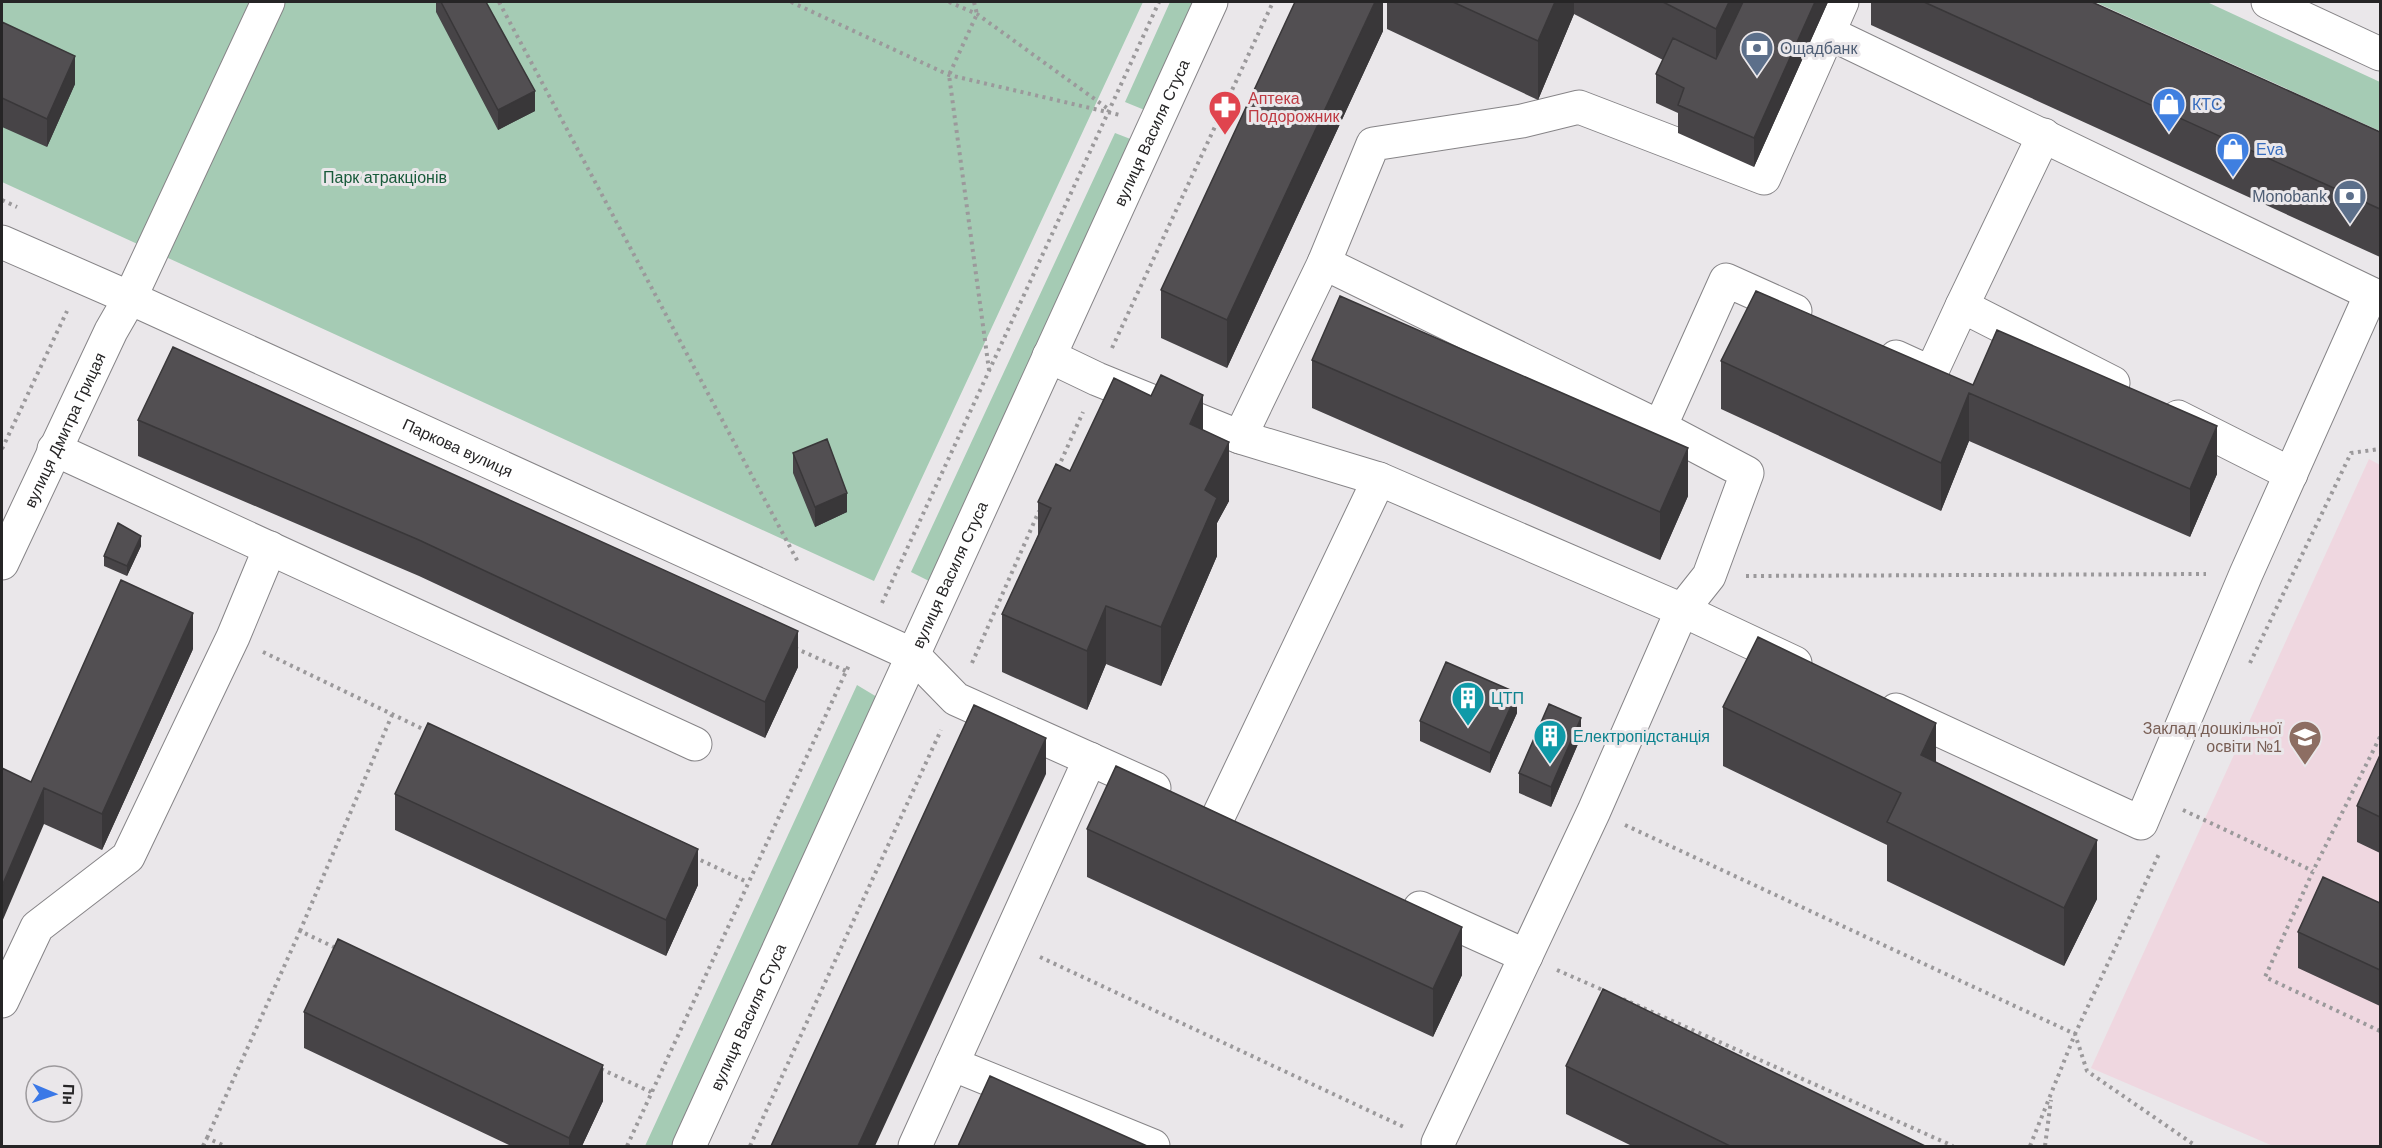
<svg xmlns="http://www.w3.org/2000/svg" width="2382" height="1148" viewBox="0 0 2382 1148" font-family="Helvetica,sans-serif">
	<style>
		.education { fill: #efd7e0 }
		.green { fill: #a5cbb4 }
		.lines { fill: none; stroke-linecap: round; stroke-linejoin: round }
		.minor-casing { stroke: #868487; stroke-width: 35 }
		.path { stroke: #9b999b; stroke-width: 4; stroke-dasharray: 3 4.5; stroke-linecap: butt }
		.minor { stroke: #fff; stroke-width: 33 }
		.wall { fill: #474447 }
		.shaded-wall { fill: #393739 }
		.building { fill: #524f52; stroke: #393739; stroke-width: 1.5 }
		.labels { text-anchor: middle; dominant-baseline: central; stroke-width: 6; stroke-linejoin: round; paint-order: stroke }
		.service-label { font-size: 16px; fill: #4e5e75; stroke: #eae7ea; text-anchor: start }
		.health-label { font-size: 16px; fill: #be3a42; stroke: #eae7ea; text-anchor: start }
		.shop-label { font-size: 16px; fill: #366cbe; stroke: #eae7ea; text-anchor: start }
		.street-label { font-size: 16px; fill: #262526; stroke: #eae7ea }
		.park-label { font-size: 16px; fill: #185a3a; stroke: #eae7ea }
		.culture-label { font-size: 16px; fill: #0d838f; stroke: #eae7ea; text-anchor: start }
		.education-label { font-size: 16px; fill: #785e54; stroke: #eae7ea; text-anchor: end }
	</style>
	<rect width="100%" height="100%" fill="#eae7ea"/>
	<path class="education" d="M2369,459L2380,465V1146H2273L2091,1068Z"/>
	<path class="green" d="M2,2H1143L874,581L2,182Z
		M1170,2H1195L1147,111L1125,102Z
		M2095,2H2207L2380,82V131Z
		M1115,133L1133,140L929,581L911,572Z
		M857,685L877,697L673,1146H645Z"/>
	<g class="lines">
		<g class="minor-casing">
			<g id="minor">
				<path d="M2268,2L2380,54"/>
				<path d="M1829,33L2380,298"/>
				<path id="s1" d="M2,242L130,298L913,655L956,699L1154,788"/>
				<path d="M1324,263L1660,427L1747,473L1709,576L1682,610L1594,811L1438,1143"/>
				<path d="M1962,306L2044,135"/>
				<path d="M1049,356L1097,379L1240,437L1379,479L1218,817"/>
				<path d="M1896,357L1931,373L1962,306L2113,383"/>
				<path d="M2178,417L2291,474"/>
				<path d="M1660,427L1726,280L1795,311"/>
				<path d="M1240,437L1324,263L1373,144L1522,121L1579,107L1764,178L1842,2"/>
				<path d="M54,449L695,744"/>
				<path d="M1379,479L1682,610L1795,663"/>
				<path id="s2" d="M2,563L111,331L130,298L268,2"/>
				<path d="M1896,710L2141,823L2246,574L2371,294"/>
				<path d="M1420,908L1526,956"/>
				<path d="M2,1001L37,927L128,857L233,637L270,548"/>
				<path d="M952,1064L1153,1146"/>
				<path id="s3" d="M689,1146L1211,2"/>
				<path d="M915,1146L1090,759"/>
			</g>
		</g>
		<path class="path" d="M499,2L798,562
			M791,2L949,75L1120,115
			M949,2L977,14L1107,108
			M974,2L977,14L949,75L989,370
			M2,200L17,207
			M1112,348L1273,2
			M2,449L67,311
			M1058,468L1083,412
			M1746,576L2206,574
			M882,603L1159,2
			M795,648L846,671
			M263,652L429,732
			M972,663L1039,511
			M2250,663L2351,453L2380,449
			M2380,737L2313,871L2265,977L2380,1031
			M2183,810L2313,871
			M1625,825L2075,1034L2087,1071L2196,1146
			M694,857L747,882
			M300,931L392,715
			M1040,957L1406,1128
			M1557,970L1605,991
			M1623,999L1953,1146
			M601,1069L651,1092
			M207,1138L300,931L338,949
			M203,1146L207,1138L225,1146
			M627,1146L849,665
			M750,1146L941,730
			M2030,1146L2075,1034L2159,854
			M2045,1146L2051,1100"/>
		<use href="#minor" class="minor"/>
	</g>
	<path class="wall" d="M436,2H486L535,111L498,130L436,12Z
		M1383,2V31L1227,368L1161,338V290Z
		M1387,2H1828L1754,167L1678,133V113L1656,103V74L1663,60L1574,14L1538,100L1387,29Z
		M1871,2H2092L2380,132V257L1871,25Z
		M2,22L75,84L47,147L2,127Z
		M1312,360L1688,496L1660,560L1312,408Z
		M1721,361L1973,385L2217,474L2190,537L1969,441L1941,511L1721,409Z
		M138,420L798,667L765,738L419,576L138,456Z
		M1203,430L1229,501L1217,523V556L1161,686L1106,664L1087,710L1002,672V614L1038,536V502L1070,471Z
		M793,453L847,512L815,527L793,473Z
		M141,546L127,576L104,566V556Z
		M193,649L102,850L44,824L31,782Z
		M1723,707L1936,762L2097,899L2064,966L1887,881V845L1723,766Z
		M1517,713L1490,773L1420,741V721Z
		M1581,737L1551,807L1519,793V773Z
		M2380,755V853L2357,842V806Z
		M395,794L698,885L666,956L395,830Z
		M1087,829L1462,975L1433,1037L1087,877Z
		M2380,903V1006L2298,968V932Z
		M304,1012L603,1101L582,1146H511L304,1048Z
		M1566,1066L1925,1146H1632L1566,1114Z"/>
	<path class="shaded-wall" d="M1375,2H1383V31L1227,368V320Z
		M1555,2H1574V14L1538,100V41Z
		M1729,2H1757L1716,87V29Z
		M1815,2H1828L1754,167V138Z
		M75,56V84L47,147V119Z
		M535,91V111L498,130V110Z
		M1969,393V441L1941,511V463Z
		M1203,395V454L1190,424Z
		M2217,426V474L2190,537V489Z
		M1229,442V501L1217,523V556L1161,686V627L1205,490Z
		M1688,448V496L1660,560V512Z
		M847,493V512L815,527V507Z
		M141,536V546L127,576V566Z
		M1106,606V664L1087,710V651Z
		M193,613V649L102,850V814Z
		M798,631V667L765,738V702Z
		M1517,693V713L1490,773V753Z
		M1581,718V737L1551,807V787Z
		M1936,723V781L1921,755Z
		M1046,738V774L875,1146H858Z
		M44,788V824L2,922V886Z
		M2097,840V899L2064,966V908Z
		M698,849V885L666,956V920Z
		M1462,927V975L1433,1037V989Z
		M603,1065V1101L582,1146H569V1138Z"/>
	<path class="building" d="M441,2H486L535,91L498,110Z
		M1295,2H1375L1227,320L1161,290Z
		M1453,2H1555L1538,41Z
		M1663,2H1729L1716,29Z
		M1743,2H1815L1754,138L1678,105L1684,88L1656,74L1673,38L1716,59Z
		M1924,2H2092L2380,132V209Z
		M2,22L75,56L47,119L2,98Z
		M1756,291L1973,385L1997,330L2217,426L2190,489L1969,393L1941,463L1721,361Z
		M1340,296L1688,448L1660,512L1312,360Z
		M173,347L798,631L765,702L419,540L138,420Z
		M1161,375L1203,395L1190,424L1229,442L1205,490L1217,498L1161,627L1106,606L1087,651L1002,614L1051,508L1038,502L1056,464L1070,471L1114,378L1151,396Z
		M827,439L847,493L815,507L793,453Z
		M118,523L141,536L127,566L104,556Z
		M121,580L193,613L102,814L44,788L2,886V768L31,782Z
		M1758,637L1936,723L1921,755L2097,840L2064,908L1887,822L1901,793L1723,707Z
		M1446,662L1517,693L1490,753L1420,721Z
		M1549,704L1581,718L1551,787L1519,773Z
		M974,705L1046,738L858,1146H771Z
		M428,723L698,849L666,920L395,794Z
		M2380,755V817L2357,806Z
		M1116,766L1462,927L1433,989L1087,829Z
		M2323,877L2380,903V970L2298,932Z
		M338,939L603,1065L569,1138L304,1012Z
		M1603,989L1925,1146H1730L1566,1066Z
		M990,1076L1147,1146H958Z"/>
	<defs>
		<g id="bank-pin" transform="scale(1.725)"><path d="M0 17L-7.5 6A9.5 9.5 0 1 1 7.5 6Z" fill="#5c6f8a" stroke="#eae7ea"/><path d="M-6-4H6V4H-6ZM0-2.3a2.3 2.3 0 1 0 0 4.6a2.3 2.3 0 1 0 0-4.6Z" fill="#fff"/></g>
		<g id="shop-pin" transform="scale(1.725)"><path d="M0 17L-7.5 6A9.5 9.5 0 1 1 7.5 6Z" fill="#3f7fe0" stroke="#eae7ea"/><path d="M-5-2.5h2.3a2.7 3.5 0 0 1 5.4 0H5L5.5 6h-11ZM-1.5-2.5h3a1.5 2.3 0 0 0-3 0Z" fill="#fff"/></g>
		<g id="pharmacy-pin" transform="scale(1.725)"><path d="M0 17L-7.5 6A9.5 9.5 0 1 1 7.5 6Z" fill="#e0444e" stroke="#eae7ea"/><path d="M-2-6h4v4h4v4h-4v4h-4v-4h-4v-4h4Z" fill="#fff"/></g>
		<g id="building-pin" transform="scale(1.725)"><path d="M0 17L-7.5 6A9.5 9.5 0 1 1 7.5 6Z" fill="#0f9aa8" stroke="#eae7ea"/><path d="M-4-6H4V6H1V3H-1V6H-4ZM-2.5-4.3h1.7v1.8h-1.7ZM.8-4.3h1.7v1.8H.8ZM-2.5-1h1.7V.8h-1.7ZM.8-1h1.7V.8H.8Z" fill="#fff"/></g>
		<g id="school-pin" transform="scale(1.725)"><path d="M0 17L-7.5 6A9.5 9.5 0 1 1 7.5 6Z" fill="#8d6e63" stroke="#eae7ea"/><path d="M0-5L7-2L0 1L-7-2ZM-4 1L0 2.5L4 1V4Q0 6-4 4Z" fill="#fff"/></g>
	</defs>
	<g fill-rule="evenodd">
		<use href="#bank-pin" x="1757" y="48"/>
		<use href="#shop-pin" x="2169" y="104"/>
		<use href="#pharmacy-pin" x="1225" y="107"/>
		<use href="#shop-pin" x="2233" y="149"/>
		<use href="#bank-pin" x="2350" y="196"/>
		<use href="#building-pin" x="1468" y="698"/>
		<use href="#building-pin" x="1550" y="736"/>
		<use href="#school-pin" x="2305" y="737"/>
	</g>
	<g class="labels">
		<g class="service-label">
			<text x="1780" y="48">Ощадбанк</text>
			<text x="2327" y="196" text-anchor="end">Monobank</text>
		</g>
		<g class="health-label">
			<text x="1248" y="98">Аптека<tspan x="1248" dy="18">Подорожник</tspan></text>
		</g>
		<g class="shop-label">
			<text x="2192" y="104">КТС</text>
			<text x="2256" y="149">Eva</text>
		</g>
		<g class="street-label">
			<text stroke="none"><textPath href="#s3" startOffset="1114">вулиця Василя Стуса</textPath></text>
			<text stroke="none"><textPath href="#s2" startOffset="147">вулиця Дмитра Грицая</textPath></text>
			<text stroke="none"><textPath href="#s1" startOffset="500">Паркова вулиця</textPath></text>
			<text stroke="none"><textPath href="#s3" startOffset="628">вулиця Василя Стуса</textPath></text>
			<text stroke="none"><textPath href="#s3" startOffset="142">вулиця Василя Стуса</textPath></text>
		</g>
		<g class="park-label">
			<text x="385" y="177">Парк атракціонів</text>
		</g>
		<g class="culture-label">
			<text x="1491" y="698">ЦТП</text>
			<text x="1573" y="736">Електропідстанція</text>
		</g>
		<g class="education-label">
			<text x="2282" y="728">Заклад дошкільної<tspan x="2282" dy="18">освіти №1</tspan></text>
		</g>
	</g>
	<rect width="2382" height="1148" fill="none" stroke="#262526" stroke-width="6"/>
	<g transform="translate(54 1094) rotate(92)"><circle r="28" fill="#eae7ea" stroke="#9c999c" stroke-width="1.5"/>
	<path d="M0-4.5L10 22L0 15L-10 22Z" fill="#3a78e7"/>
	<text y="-9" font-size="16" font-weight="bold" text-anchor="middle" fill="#262526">Пн</text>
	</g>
</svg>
